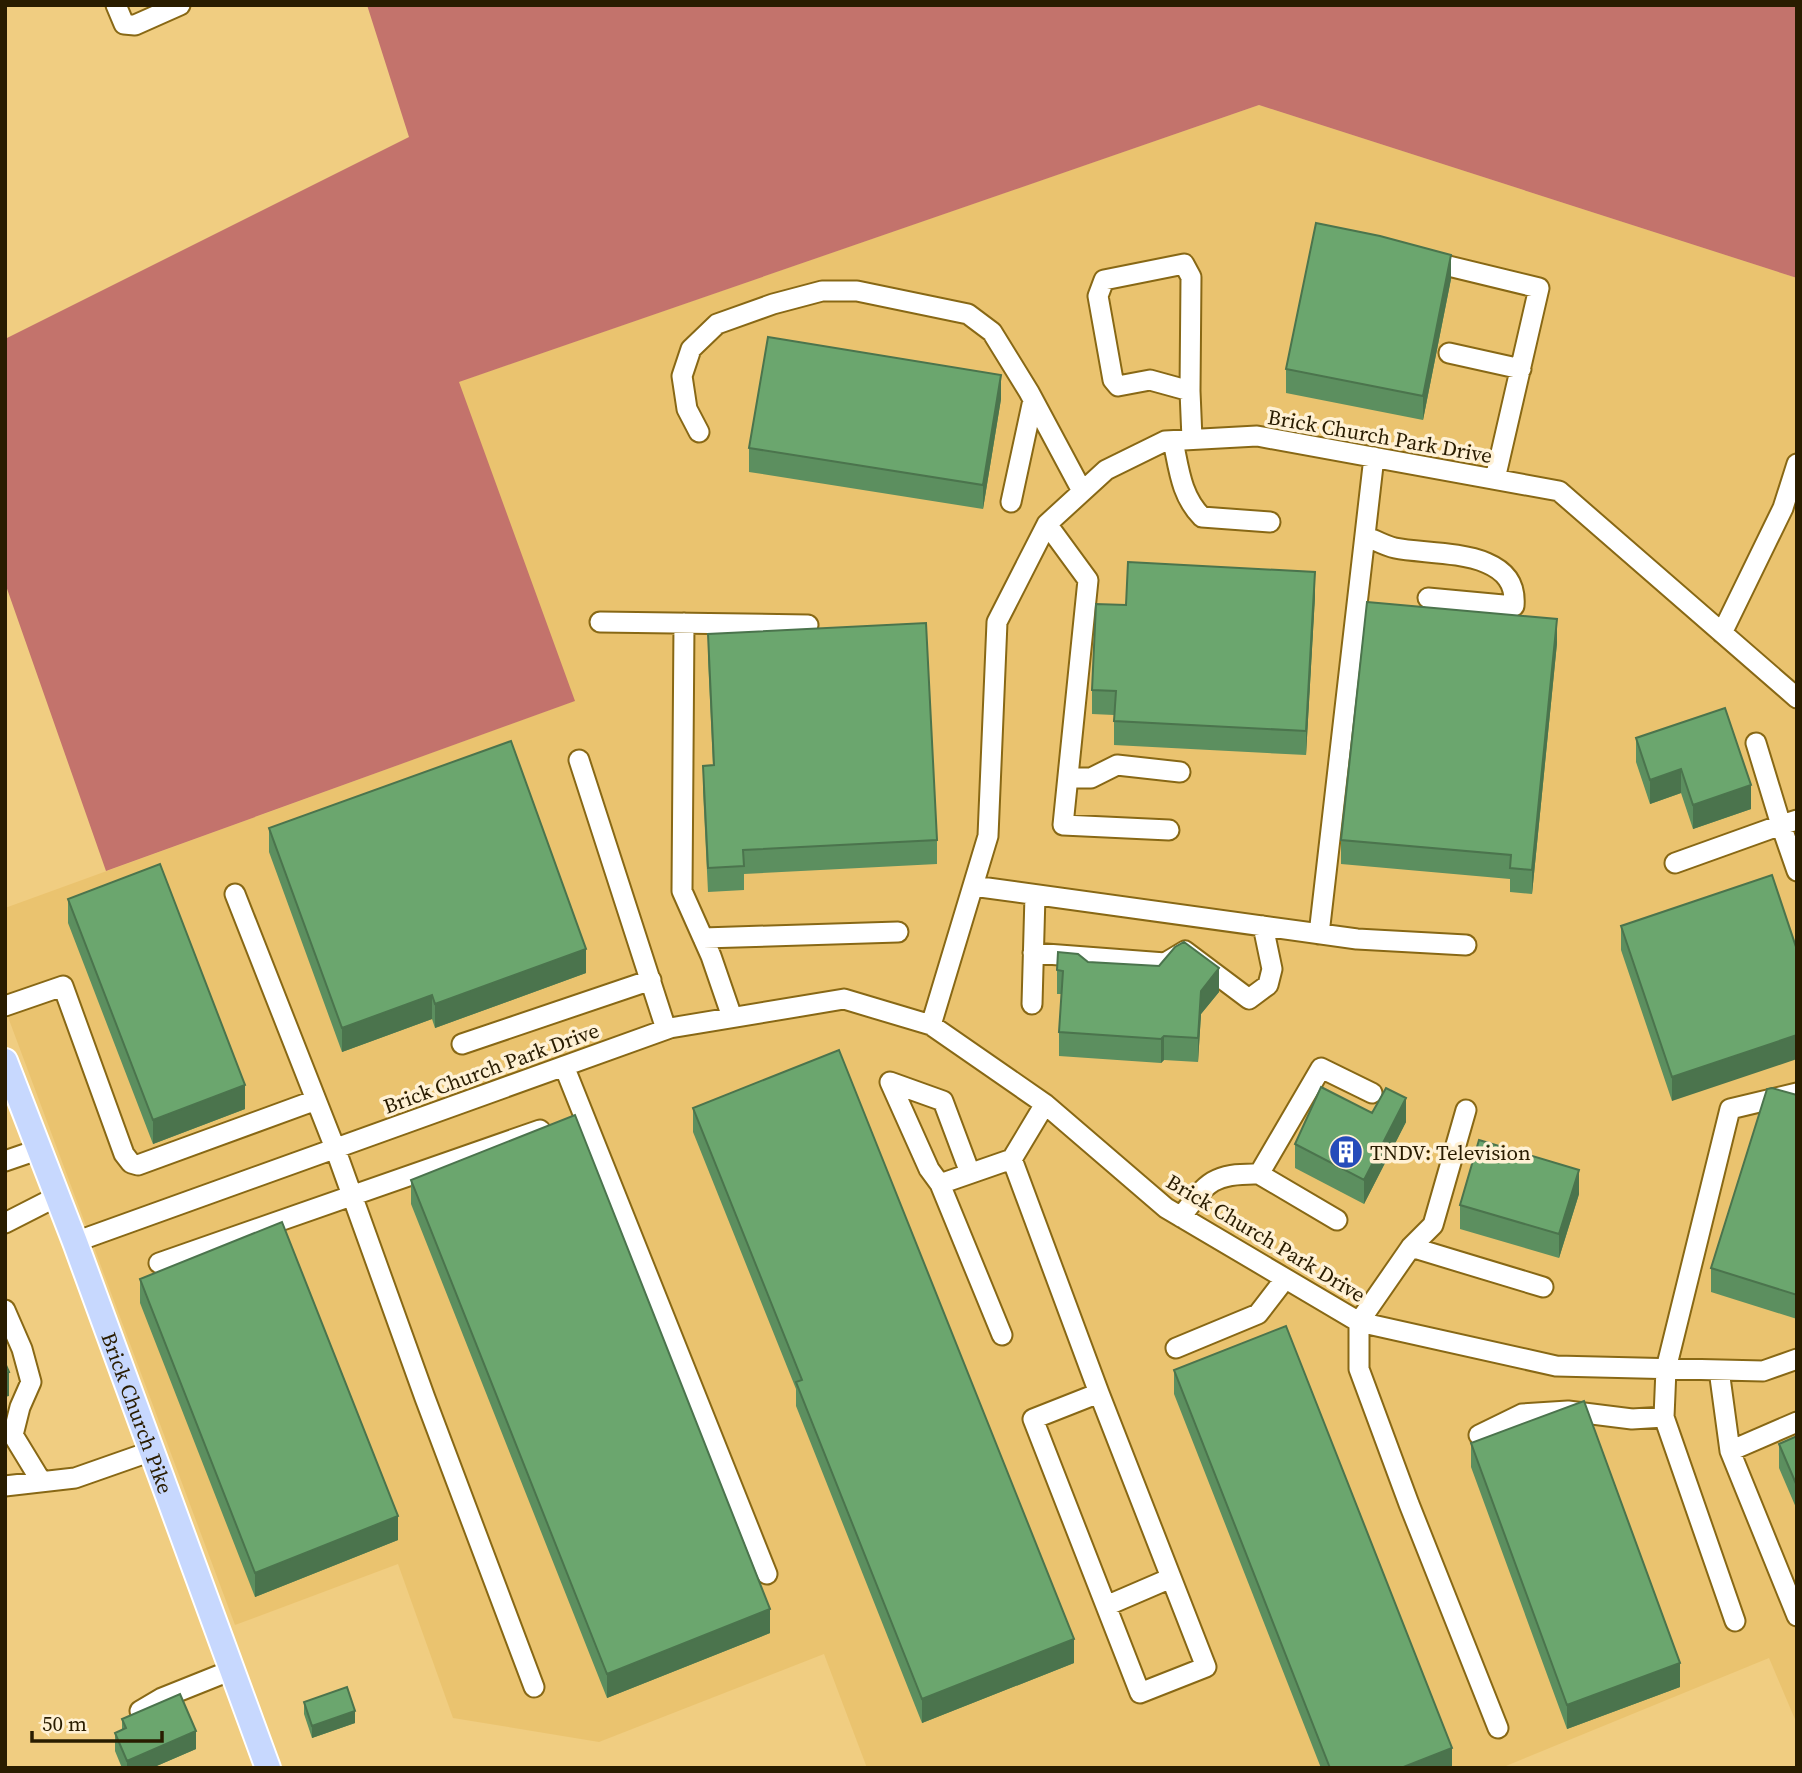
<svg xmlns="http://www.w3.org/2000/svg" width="1802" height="1773" viewBox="0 0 1802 1773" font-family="'Source Serif 4',serif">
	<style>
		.built { fill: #eac36f }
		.forest { fill: #c3736c }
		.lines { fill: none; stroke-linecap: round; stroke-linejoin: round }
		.minor-casing { stroke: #886815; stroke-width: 23 }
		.major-casing { stroke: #fff; stroke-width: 28 }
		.minor { stroke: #fff; stroke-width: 19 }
		.major { stroke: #c7d8fe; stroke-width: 24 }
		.wall { fill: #5c8f5f }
		.shaded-wall { fill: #4b744d }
		.building { fill: #6ba66e; stroke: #4b744d; stroke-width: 2 }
		.labels { text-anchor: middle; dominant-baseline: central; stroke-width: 7; stroke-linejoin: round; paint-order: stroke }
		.street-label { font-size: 21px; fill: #291c00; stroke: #fff1d4 }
		.poi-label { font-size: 21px; fill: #291c00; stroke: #fff1d4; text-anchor: start }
	</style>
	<rect width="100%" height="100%" fill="#f0cd81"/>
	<path class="built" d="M1259,105L1797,278V1724L1769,1658L1501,1768H867L824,1654L599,1742L453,1718L398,1564L235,1625L5,1009V908L574,701L458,382Z"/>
	<path class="forest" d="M367,5H1797V278L1259,105L459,382L575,701L106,871L5,583V339L409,137Z"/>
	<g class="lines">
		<g class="minor-casing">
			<path id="minor" d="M116,5L124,24L135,25L180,5
				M1428,261L1539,288L1495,479
				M1449,353L1521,369
				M1190,391L1150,380L1118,386L1113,380L1098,296L1104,280L1184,264L1191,277L1190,391L1192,439
				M699,432L687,409L682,376L691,349L717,324L773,304L822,291H857L968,314L992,332L1029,392L1082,491
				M1173,441C1179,469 1181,496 1202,517L1270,522
				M1011,502L1033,400
				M1047,524L1088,580L1063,825L1169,830
				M1365,536C1375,540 1385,546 1395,548C1433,556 1519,547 1514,606L1428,598
				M600,622L808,625
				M684,623L682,891L711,956L732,1017
				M1722,633L1783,508L1797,464
				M1797,698L1559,491L1257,436L1165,441L1106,470L1047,524L997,622L988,836L931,1025L1045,1104L1166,1208L1359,1322L1556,1366L1763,1371L1797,1359
				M579,760L666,1029
				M1068,778H1091L1117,765L1180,772
				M1797,820L1781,825L1797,871
				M1675,863L1781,825L1756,743
				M973,886L1357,939L1466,945
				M235,894L335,1148L425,1398L534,1687
				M1319,934L1374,457
				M703,938L898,932
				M1033,953L1165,963L1185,951L1249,999L1268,985L1272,969L1263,926
				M1032,1004L1035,895
				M5,1006L63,986L124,1154L131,1163L138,1165L316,1100
				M462,1044L651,980
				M564,1066L767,1574
				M1045,1104L1012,1159L1099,1393L1206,1667L1140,1693L1033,1419L1099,1393
				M1466,1110L1433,1225L1411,1247L1359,1322V1369L1409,1504L1498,1728
				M5,1161L40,1149
				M940,1184L929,1169L890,1082L943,1101L970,1173
				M1181,1217C1207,1182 1213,1173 1259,1174
				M1337,1220L1259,1174L1321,1068L1372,1093
				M5,1223L58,1196
				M75,1242L670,1028L844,999L931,1025
				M1411,1247L1543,1287
				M159,1263L540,1130
				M5,1310L22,1349L31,1382L20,1407L13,1435L41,1481
				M1002,1335L940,1184L1012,1159
				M1176,1348L1258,1314L1285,1279
				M1719,1370L1730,1451L1797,1616
				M1479,1435L1522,1414L1568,1411L1632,1419L1664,1417
				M1730,1451L1797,1422
				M5,1486L75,1478L152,1451
				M1106,1606L1171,1578
				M1735,1621L1664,1417L1666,1369L1730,1109L1797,1093
				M140,1711L162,1698L232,1670"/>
		</g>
		<g class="major-casing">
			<g id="major">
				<path id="s1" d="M5,1061L75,1242L268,1768"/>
			</g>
		</g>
		<use href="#minor" class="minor"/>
		<use href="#major" class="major"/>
	</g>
	<path class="wall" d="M1451,279L1423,420L1286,393V369Z
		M1001,399L983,509L749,472V448Z
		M1315,596L1306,755L1114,745V715L1092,714V690L1126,605Z
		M708,634L937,840V864L744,874V890L708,892L703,790V766H713L708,658Z
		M1557,643L1532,894L1510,892V879L1341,864V840Z
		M1636,738L1751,809L1693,829L1681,793L1650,804L1636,762Z
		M269,828L586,973L435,1028L432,1019L342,1052L269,852Z
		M1772,875L1672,1101L1621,950V926Z
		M68,899L245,1109L153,1144L68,923Z
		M1088,962L1219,992L1201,1014L1198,1062L1164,1060L1161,1063L1059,1056V1032L1062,994H1057V970Z
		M1797,1095V1319L1711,1292V1268Z
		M693,1108L1074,1663L922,1723L796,1406V1389L693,1132Z
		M1372,1113L1406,1122L1364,1204L1295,1168V1144Z
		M411,1180L770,1633L607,1698L411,1204Z
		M1579,1194L1559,1258L1460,1229V1205Z
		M140,1279L398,1540L255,1597L140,1303Z
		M1174,1370L1452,1768H1321L1174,1394Z
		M1797,1436V1510L1779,1468V1444Z
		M1471,1443L1680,1687L1567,1729L1471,1467Z
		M304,1702L355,1723L312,1738L304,1714Z
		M122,1719L196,1749L152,1768H122L115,1751V1733L122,1730Z"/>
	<path class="shaded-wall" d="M1451,255V279L1423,420V396Z
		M1001,375V399L983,509V485Z
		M1315,572V596L1306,755V731Z
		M1557,619V643L1532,894V870Z
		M1681,769V793L1650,804V780Z
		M1751,785V809L1693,829V805Z
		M586,949V973L435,1028V1004Z
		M1219,968V992L1201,1014L1198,1062V1038L1201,991Z
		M432,995V1019L342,1052V1028Z
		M1797,1035V1059L1672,1101V1077Z
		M1164,1036V1060L1161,1063V1039Z
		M245,1085V1109L153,1144V1120Z
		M1406,1098V1122L1364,1204V1180Z
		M1579,1170V1194L1559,1258V1234Z
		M9,1372V1396L5,1397V1373Z
		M398,1516V1540L255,1597V1573Z
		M770,1609V1633L607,1698V1674Z
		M1074,1639V1663L922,1723V1699Z
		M1680,1663V1687L1567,1729V1705Z
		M355,1711V1723L312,1738V1726Z
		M196,1731V1749L152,1768H127V1761Z
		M1452,1748V1768H1401Z"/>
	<path class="building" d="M1316,223L1380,236L1451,255L1423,396L1286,369Z
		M768,337L1001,375L983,485L749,448Z
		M1128,562L1315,572L1306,731L1114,721L1116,691L1092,690L1096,604L1126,605Z
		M1367,602L1557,619L1532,870L1510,868L1511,855L1341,840Z
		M926,623L937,840L743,850L744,866L708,868L703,766L714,765L708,634Z
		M1725,708L1751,785L1693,805L1681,769L1650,780L1636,738Z
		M511,741L586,949L435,1004L432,995L342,1028L269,828Z
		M160,864L245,1085L153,1120L68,899Z
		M1772,875L1797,950V1035L1672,1077L1621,926Z
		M1184,942L1219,968L1201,991L1198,1038L1164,1036L1161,1039L1059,1032L1063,971L1057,970L1058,952L1078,954L1088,962L1159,966L1175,947Z
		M839,1050L1074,1639L922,1699L796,1382L802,1380L693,1108Z
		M1321,1087L1372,1113L1386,1088L1406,1098L1364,1180L1295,1144Z
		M1772,1088L1797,1095V1295L1711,1268L1767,1089Z
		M575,1115L770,1609L607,1674L411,1180Z
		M1479,1140L1579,1170L1559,1234L1460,1205Z
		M282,1222L398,1516L255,1573L140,1279Z
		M1286,1326L1452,1748L1401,1768H1330L1174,1370Z
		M5,1363L9,1372L5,1373Z
		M1584,1401L1680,1663L1567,1705L1471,1443Z
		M1797,1436V1486L1779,1444Z
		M347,1687L355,1711L312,1726L304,1702Z
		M180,1694L196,1731L127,1761L115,1733L126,1728L122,1719Z"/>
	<defs>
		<g id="building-disc" transform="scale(1.75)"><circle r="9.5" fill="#264cba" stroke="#fff1d4"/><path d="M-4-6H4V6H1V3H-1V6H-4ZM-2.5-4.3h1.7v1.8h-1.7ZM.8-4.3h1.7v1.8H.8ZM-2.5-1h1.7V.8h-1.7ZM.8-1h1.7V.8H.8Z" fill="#fff"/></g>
	</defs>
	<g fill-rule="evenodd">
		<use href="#building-disc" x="1346" y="1152"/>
	</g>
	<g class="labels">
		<g class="street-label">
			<text transform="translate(1380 436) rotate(10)">Brick Church Park Drive</text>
			<text transform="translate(491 1068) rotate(-20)">Brick Church Park Drive</text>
			<text transform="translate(1266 1238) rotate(31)">Brick Church Park Drive</text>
			<text stroke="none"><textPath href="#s1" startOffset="376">Brick Church Pike</textPath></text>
		</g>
		<g class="poi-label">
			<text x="1370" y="1152">TNDV: Television</text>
		</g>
	</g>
	<rect width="1802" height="1773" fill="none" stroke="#291c00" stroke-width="14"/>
	<path d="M32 1731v10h130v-10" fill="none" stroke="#291c00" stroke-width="3.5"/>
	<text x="42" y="1731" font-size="21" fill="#291c00" stroke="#fff1d4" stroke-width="5" paint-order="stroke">50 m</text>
</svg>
